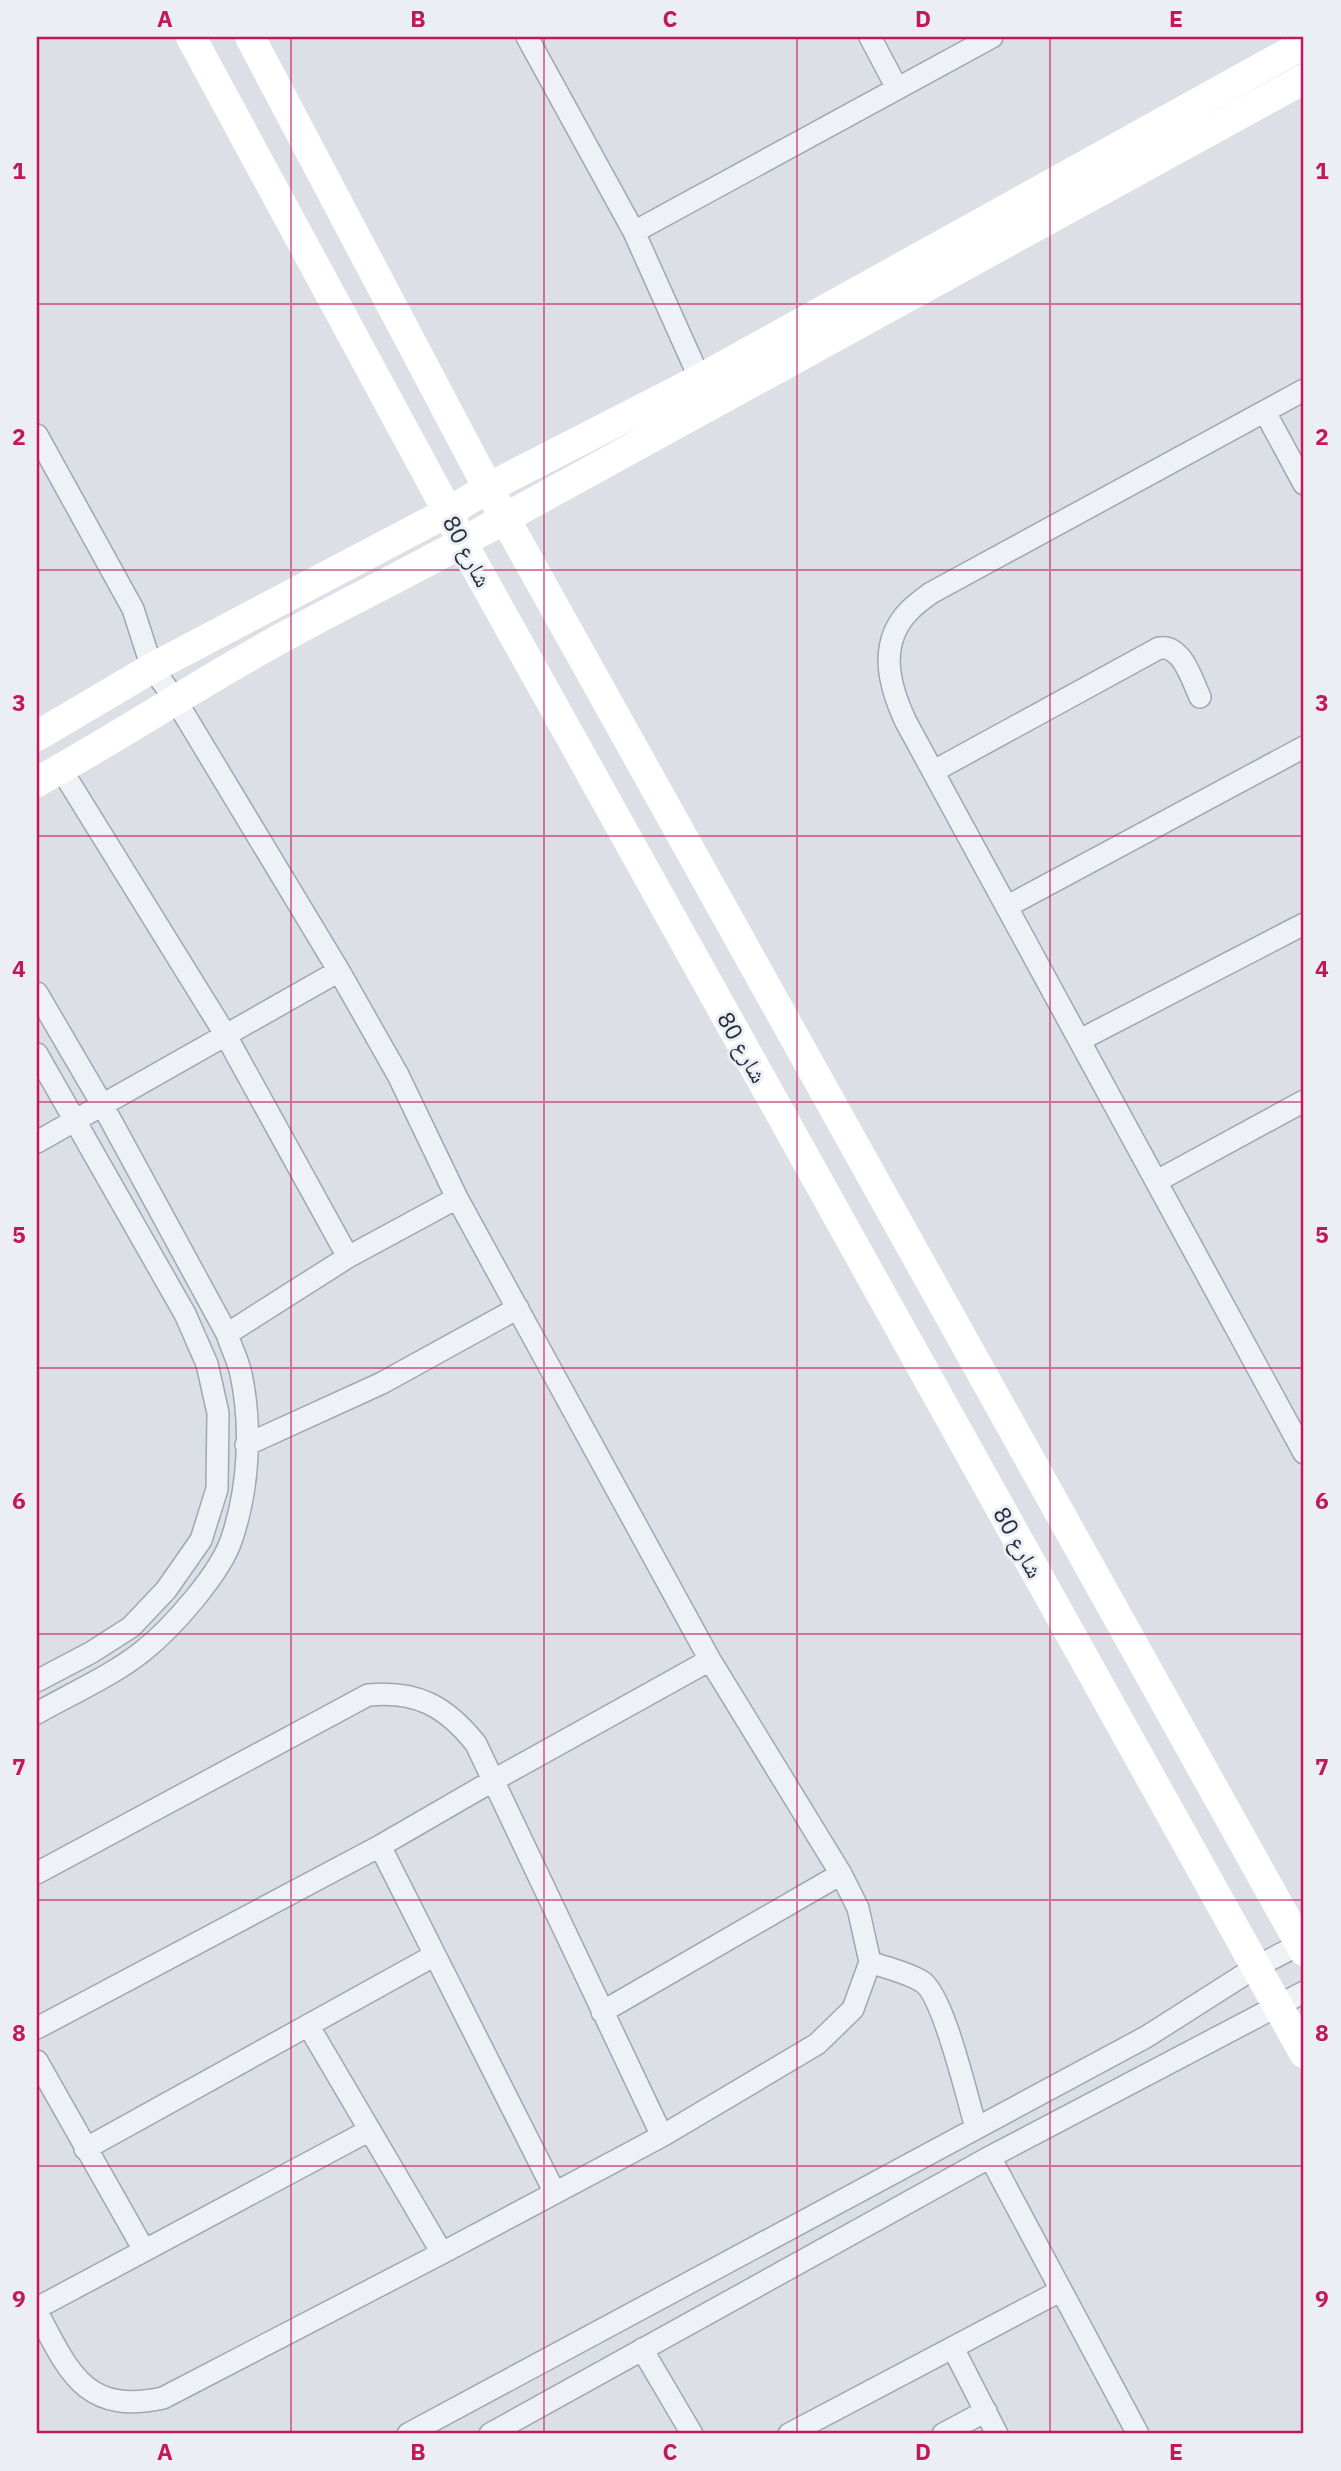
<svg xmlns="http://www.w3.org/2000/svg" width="1341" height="2471" viewBox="0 0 1341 2471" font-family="'IBM Plex Sans','Noto Naskh Arabic',sans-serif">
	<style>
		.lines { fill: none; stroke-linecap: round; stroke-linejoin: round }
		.street-casing { stroke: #a1a7b0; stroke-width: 24 }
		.street { stroke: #eef1f5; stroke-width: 21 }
		.secondary { stroke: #fff; stroke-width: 30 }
		.grid { fill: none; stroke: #c2185b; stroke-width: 2; stroke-opacity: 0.55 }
		.labels { text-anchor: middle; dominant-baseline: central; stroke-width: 6; stroke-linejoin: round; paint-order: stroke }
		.street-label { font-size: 23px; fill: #252f3d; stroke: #ebeff4 }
		.neatline { fill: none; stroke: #c2185b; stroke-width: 2.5 }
		.grid-label { font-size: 23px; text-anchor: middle; font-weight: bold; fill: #c2185b }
	</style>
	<rect width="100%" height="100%" fill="#dce0e6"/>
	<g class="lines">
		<g class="street-casing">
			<path id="street" d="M527,37L634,232L700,379
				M870,37L897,88
				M634,232L992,37
				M1304,390L931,593C924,598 916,604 910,610C877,643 889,686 906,722L1304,1453
				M1265,412L1304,484
				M37,435L133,609L152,668L175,699L339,971L398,1075L457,1198L710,1660L841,1874L858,1908L870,1962L853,2009L817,2044L662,2136L442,2253L163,2398C85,2415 69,2372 37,2312
				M61,769L225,1034L348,1257
				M934,771L1159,648C1182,644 1192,680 1200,697
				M1008,906L1304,747
				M37,993L103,1106L227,1334C231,1347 238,1360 241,1374C252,1426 249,1487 232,1538C221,1573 172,1628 143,1651C115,1674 69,1695 37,1713
				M1080,1040L1304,924
				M37,1054L185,1314L207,1364L218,1413L217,1489L201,1540L166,1590L131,1627L92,1652L37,1681
				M37,1142L339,971
				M1157,1181L1304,1101
				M227,1334L348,1257L457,1198
				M246,1445L382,1383L518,1308
				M380,1846L555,2193
				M37,1873L368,1695C416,1690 446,1706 476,1744L662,2136
				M870,1962C886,1968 906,1972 921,1981C943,1992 968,2101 976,2128
				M602,2012L841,1874
				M308,2025L442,2253
				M37,2028L380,1846L494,1780L710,1660
				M37,2061L144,2250
				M85,2149L435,1955
				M990,2157L1138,2434
				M37,2308L370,2130
				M953,2348L997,2434
				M642,2349L692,2434
				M408,2434L1146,2037L1256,1967L1304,1942
				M490,2434L990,2157L1304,1992
				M789,2434L1060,2291
				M943,2434L986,2411"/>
		</g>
		<use href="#street" class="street"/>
		<path class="secondary" d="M191,37L448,512L463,544L1304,2053
			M250,37L488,488L1304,1951
			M37,736L152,668L448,512L488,488L700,379L1304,44
			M37,782C122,735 204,680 289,634C361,595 435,560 505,518L1304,79"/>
	</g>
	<path class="grid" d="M291,37V2434M544,37V2434M797,37V2434M1050,37V2434M37,304H1304M37,570H1304M37,836H1304M37,1102H1304M37,1368H1304M37,1634H1304M37,1900H1304M37,2166H1304"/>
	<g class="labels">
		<g class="street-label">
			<text transform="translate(468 551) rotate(62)">شارع 80</text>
			<text transform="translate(743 1047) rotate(61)">شارع 80</text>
			<text transform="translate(1019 1542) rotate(61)">شارع 80</text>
		</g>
	</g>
	<rect width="1341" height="2471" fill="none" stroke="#ebeff4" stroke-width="77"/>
	<rect x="38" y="38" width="1264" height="2394" class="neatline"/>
	<g class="grid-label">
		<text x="165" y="27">A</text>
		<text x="418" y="27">B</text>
		<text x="670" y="27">C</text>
		<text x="923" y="27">D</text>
		<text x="1176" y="27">E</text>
		<text x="19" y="179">1</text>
		<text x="1322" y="179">1</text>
		<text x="19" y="445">2</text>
		<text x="1322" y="445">2</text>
		<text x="19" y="711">3</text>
		<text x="1322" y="711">3</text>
		<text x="19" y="977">4</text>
		<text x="1322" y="977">4</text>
		<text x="19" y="1243">5</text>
		<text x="1322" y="1243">5</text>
		<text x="19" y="1509">6</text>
		<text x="1322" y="1509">6</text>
		<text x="19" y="1775">7</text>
		<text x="1322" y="1775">7</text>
		<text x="19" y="2041">8</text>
		<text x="1322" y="2041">8</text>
		<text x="19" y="2307">9</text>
		<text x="1322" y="2307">9</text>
		<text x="165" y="2460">A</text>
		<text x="418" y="2460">B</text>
		<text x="670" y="2460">C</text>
		<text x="923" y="2460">D</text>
		<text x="1176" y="2460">E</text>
	</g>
</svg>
